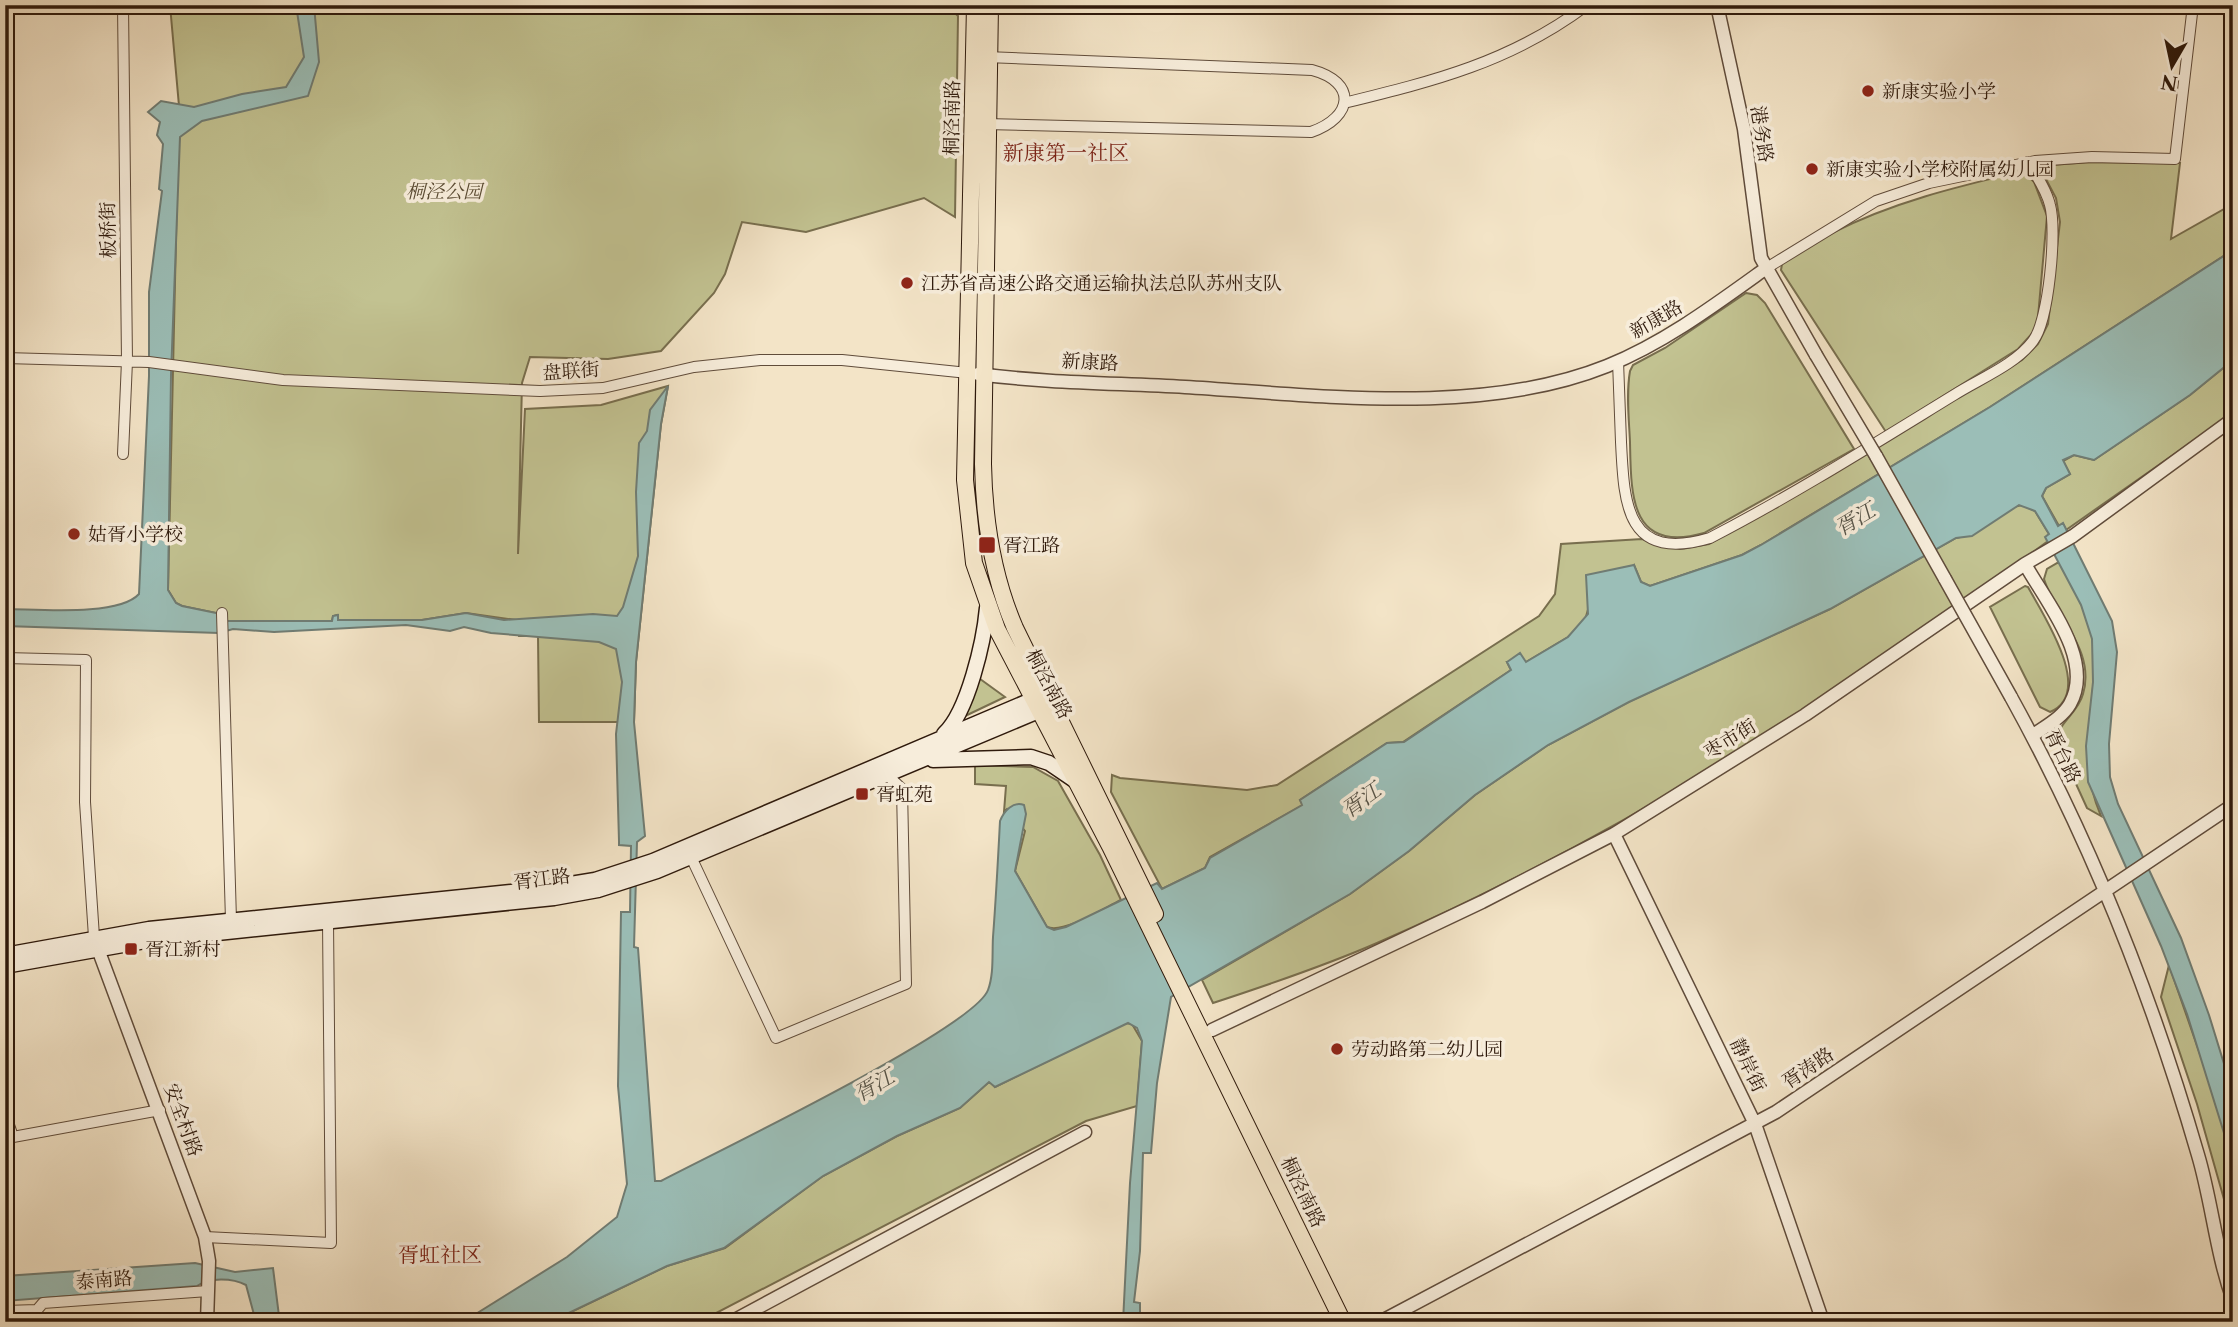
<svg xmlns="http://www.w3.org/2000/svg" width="2238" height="1327" viewBox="0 0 2238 1327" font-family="'Libre Caslon Text','Noto Serif SC',serif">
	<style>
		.green { fill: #c2c291; stroke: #786e4e; stroke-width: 2 }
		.water { fill: #9bbeb7; stroke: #707c73; stroke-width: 2 }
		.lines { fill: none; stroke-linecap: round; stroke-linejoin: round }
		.minor-casing { stroke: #604c3b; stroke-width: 12 }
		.tertiary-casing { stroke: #604c3b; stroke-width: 15 }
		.secondary-casing { stroke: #2f1a0c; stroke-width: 17 }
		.primary-casing { stroke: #2f1a0c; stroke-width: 18 }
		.minor { stroke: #f7eddb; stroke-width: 10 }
		.tertiary { stroke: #f7eddb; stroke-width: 12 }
		.secondary { stroke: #f7eddb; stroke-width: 14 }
		.primary { stroke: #f3e4c7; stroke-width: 16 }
		.tertiary-bridge-casing { stroke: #604c3b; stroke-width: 15; stroke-linecap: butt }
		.tertiary-bridge { stroke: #f7eddb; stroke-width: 12 }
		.poi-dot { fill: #8f2418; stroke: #f7eddb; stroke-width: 2.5 }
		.labels { text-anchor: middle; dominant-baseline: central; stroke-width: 7; stroke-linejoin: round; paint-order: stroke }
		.poi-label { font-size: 19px; fill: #2f1a0c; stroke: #f7eddb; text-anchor: start }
		.street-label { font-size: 19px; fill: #2f1a0c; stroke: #f7eddb }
		.park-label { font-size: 19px; font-style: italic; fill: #5b4c34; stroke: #f7eddb }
		.neighbourhood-label { font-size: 21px; fill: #7a1f14; stroke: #f7eddb }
		.water-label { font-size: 21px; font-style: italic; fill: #555348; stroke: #f7eddb }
	</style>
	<rect width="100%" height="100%" fill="#f3e4c7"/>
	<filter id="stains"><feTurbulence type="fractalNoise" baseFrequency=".00286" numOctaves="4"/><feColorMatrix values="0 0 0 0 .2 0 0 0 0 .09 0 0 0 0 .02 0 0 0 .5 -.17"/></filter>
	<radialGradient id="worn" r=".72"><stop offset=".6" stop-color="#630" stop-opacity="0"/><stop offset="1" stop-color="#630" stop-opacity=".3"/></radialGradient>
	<path class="green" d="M170,5H947L958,16L955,217L924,198L806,232L742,222L725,274L714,293L661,351L608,359L530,357L522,383L518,554L525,409L601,405L668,386L661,424L636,662L634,722H539L538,636H519L516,620L466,613L422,620H338L337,615L333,616L332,621H226V615L182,606L176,603L168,590L179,106Z
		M2089,162L2180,163L2171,239L2233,204V250L1990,407L1761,545L1742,555L1650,586L1641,582L1634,565L1589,606L1585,620L1568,637L1526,662H1507L1511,670L1403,742L1387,743L1300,800L1303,805L1210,857L1205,868L1162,889L1111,792L1112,775L1120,778L1247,790L1277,785L1539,616L1555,594L1561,544L1642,539L1680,549L1709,544L2022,360L2038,344L2048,324L2060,222L2056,198L2039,166Z
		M2023,171L2034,182L2047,216L2037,328L2018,349L1886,432L1781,270L1782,264C1796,249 1813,242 1832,233C1893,202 1956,187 2023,171Z
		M1746,293L1757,295L1765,303L1854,449L1704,533C1630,554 1631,495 1630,442C1629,419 1626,394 1630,371L1633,365L1665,348Z
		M2233,360V413L2066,530L2063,524L2059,526L2042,496L2046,488L2070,474L2063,461L2074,455L2094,460L2190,395Z
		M2022,505L2035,511L2049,534L2046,537L2048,541C1838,696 1617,839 1377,943C1324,966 1268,985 1213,1003L1202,980L1350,894L1409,851L1475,795L1548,745L1628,702L1830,609L1956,538C1982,534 1997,509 2022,505Z
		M2059,562C2074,590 2092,618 2094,651C2097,714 2074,753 2101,816L2087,808L2056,740C2059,722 2078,713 2083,694C2096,651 2056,617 2044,579L2047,569Z
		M2025,586L2028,587C2042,613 2096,693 2050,712L2040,707L1990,607Z
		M976,676L1005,697L963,717Z
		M975,765L1033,767L1058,781L1100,855L1121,900C1104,908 1064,934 1047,927L1015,871L1025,831L1007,809L1004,812L1006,786L975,784Z
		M2169,965L2210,1083L2232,1157L2233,1231L2197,1104L2161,997Z
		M1125,1023L1132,1024L1142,1041L1137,1106L1086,1121L699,1322H550L667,1266L725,1248L823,1176L897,1136L960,1108L990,1081L995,1087Z"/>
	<path class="water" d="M296,5H314L319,62L308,96L202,121L180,137L171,375L168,590L176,603L182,606L226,615L227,621H332L333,616L338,615V620H422L466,613L504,620L593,614L617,616L623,607L638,556L636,492L639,443L647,431L650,410L668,386L661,424L636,662L634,722L645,836L637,842L634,947L638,948L655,1181H661C712,1154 973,1029 988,990C994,974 992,954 993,937C996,898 998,860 1000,821C1004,811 1013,801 1024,805L1026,814L1015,871L1047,927L1054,930L1066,927L1157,883L1162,889L1205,868L1210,858L1302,805L1300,800L1387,743L1404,742L1511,670L1507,662L1520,653L1526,662L1568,637L1588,614L1586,575L1634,565L1641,582L1650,586L1742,555L1761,545L1990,407L2233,250V360L2190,395L2094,460L2074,455L2063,460L2070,474L2046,488L2042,496L2058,526L2063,523L2112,621L2117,652L2109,744L2110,777L2118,804L2181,938L2209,1015L2233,1093V1162L2187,1014L2161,946L2088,782L2086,746L2093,682L2092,639L2081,605L2045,537L2049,534L2035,511L2019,505L1972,536L1956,538L1830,609L1629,702L1548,745L1475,795L1409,851L1350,894L1171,997L1157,1083L1151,1153H1143L1140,1251L1134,1302L1140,1303V1322H1123L1130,1183L1142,1041L1137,1028L1128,1023L995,1087L989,1082L960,1108L897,1136L823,1176L724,1248L667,1266L550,1322H463L567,1257L617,1217L627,1184L618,1086L621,912H630L631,846L619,845V841L616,734L622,682L616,649L599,642L491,633L464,627L450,631L406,625L274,632L233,629L219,633L5,626V609C36,609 118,617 139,594L149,376V292L162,191L159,189L163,144L157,135L160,122L148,112L161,101L194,107L242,94L286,87L304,57Z
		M195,1263L235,1272L273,1268L279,1316L275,1322H256L246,1285C233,1278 209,1277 197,1286L5,1301V1276Z"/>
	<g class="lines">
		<g class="minor-casing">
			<path id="minor" d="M1344,103C1434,81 1511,62 1587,5
				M985,124L1311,132C1354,117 1357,82 1312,70L986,57
				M1765,269L1876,201L1929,183L2035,161L2092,157L2175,159L2193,5
				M5,358L149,362L283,380L540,391L603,388L694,367L760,360H842L968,373
				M1618,361C1619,388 1620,415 1621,442C1624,504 1626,563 1710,538C1793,495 1874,444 1954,395C1979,379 2015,365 2033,341C2049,320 2057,230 2050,205C2046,189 2036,175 2028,162
				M123,454L127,361L123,5
				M222,613L231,920
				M5,658L86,660L85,802L94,937
				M691,857L776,1038L906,984L902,789L886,774
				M5,1113L13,1137L160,1110
				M205,1237L331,1243L328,921
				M5,1311L37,1310L43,1303L208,1291"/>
		</g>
		<g class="tertiary-casing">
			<path id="tertiary" d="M1717,5L1744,129L1761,258L1816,355
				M978,374C1046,383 1116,383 1185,387C1318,395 1480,417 1607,366C1664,343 1715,305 1765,269
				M1876,456L1945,579
				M2025,564C2046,602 2095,660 2070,704C2062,718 2044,727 2032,736
				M2011,697C2091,842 2152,996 2198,1155C2212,1202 2216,1253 2233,1300
				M1614,834L1755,1124L1823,1322
				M95,941L205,1237L209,1261L207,1322
				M1212,1030L1482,902L1614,834L1805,715L2025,564L2073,536L2233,419
				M731,1322L1085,1132
				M1380,1322L1776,1112L2233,805"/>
		</g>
		<g class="secondary-casing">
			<path id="secondary" d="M944,734C968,712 984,641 987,608
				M933,760L1031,757L1049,763L1074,780
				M5,955L149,929L540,889L595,880L653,861L1043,695
				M5,966L151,940L554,898L598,890L657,871L1048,707"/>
		</g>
		<g class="primary-casing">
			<path id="primary" d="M975,5L965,480L974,563L997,629L1110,846L1343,1322
				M990,5L983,464C984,519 993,577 1015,628L1155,914"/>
		</g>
		<use href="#minor" class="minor"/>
		<use href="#tertiary" class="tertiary"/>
		<use href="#secondary" class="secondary"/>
		<use href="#primary" class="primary"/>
		<g class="tertiary-bridge-casing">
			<path id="tertiary-bridge" d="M1816,355L1876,456
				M1945,579L2011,697"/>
		</g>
		<use href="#tertiary-bridge" class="tertiary-bridge"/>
	</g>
	<g class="poi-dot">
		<circle cx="1868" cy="91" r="7"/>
		<circle cx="1812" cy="169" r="7"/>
		<circle cx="907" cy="283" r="7"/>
		<circle cx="74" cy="534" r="7"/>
		<rect x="978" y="536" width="18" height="18" rx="3.5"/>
		<rect x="855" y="787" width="14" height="14" rx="3.5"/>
		<rect x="124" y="942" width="14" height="14" rx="3.5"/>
		<circle cx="1337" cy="1049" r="7"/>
	</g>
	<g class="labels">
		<g class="poi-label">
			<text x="1882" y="91">新康实验小学</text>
			<text x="1826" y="169">新康实验小学校附属幼儿园</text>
			<text x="921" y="283">江苏省高速公路交通运输执法总队苏州支队</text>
			<text x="88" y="534">姑胥小学校</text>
			<text x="1003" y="545">胥江路</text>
			<text x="876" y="794">胥虹苑</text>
			<text x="145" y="949">胥江新村</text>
			<text x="1351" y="1049">劳动路第二幼儿园</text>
		</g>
		<g class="street-label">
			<text transform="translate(952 118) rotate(-89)">桐泾南路</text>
			<text transform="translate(1762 134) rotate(81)">港务路</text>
			<text transform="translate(108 230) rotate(-91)">板桥街</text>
			<text transform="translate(1656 319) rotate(-30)">新康路</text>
			<text transform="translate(1090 362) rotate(3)">新康路</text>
			<text transform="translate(571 371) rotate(-4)">盘联街</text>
			<text transform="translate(1049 684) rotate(62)">桐泾南路</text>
			<text transform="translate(1730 739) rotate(-32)">枣市街</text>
			<text transform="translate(2063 756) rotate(64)">胥台路</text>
			<text transform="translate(542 879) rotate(-7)">胥江路</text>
			<text transform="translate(1748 1065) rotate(64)">静岸街</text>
			<text transform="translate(1808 1068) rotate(-34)">胥涛路</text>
			<text transform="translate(183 1120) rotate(70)">安全村路</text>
			<text transform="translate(1303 1192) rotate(64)">桐泾南路</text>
			<text transform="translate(104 1280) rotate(-5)">泰南路</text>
		</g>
		<g class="park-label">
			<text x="444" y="191">桐泾公园</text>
		</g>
		<g class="neighbourhood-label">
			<text x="1066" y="152">新康第一社区</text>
			<text x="440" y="1254">胥虹社区</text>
		</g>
		<g class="water-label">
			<text transform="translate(1855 519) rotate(-31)">胥江</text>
			<text transform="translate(1361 800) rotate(-36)">胥江</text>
			<text transform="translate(874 1085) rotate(-30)">胥江</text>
		</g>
	</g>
	<rect width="2238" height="1327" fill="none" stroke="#f3e4c7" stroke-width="28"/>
	<rect x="7" y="7" width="2224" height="1313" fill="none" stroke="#2f1a0c" stroke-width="3.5"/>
	<rect x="14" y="14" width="2210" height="1299" fill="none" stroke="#2f1a0c" stroke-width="2"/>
	<g transform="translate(2172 66) rotate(189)" stroke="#f7eddb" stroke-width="5" paint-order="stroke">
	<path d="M0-5L12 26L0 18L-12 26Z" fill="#2f1a0c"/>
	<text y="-10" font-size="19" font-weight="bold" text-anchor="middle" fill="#2f1a0c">N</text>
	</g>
	<rect width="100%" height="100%" filter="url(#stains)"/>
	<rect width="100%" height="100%" fill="url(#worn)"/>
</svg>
